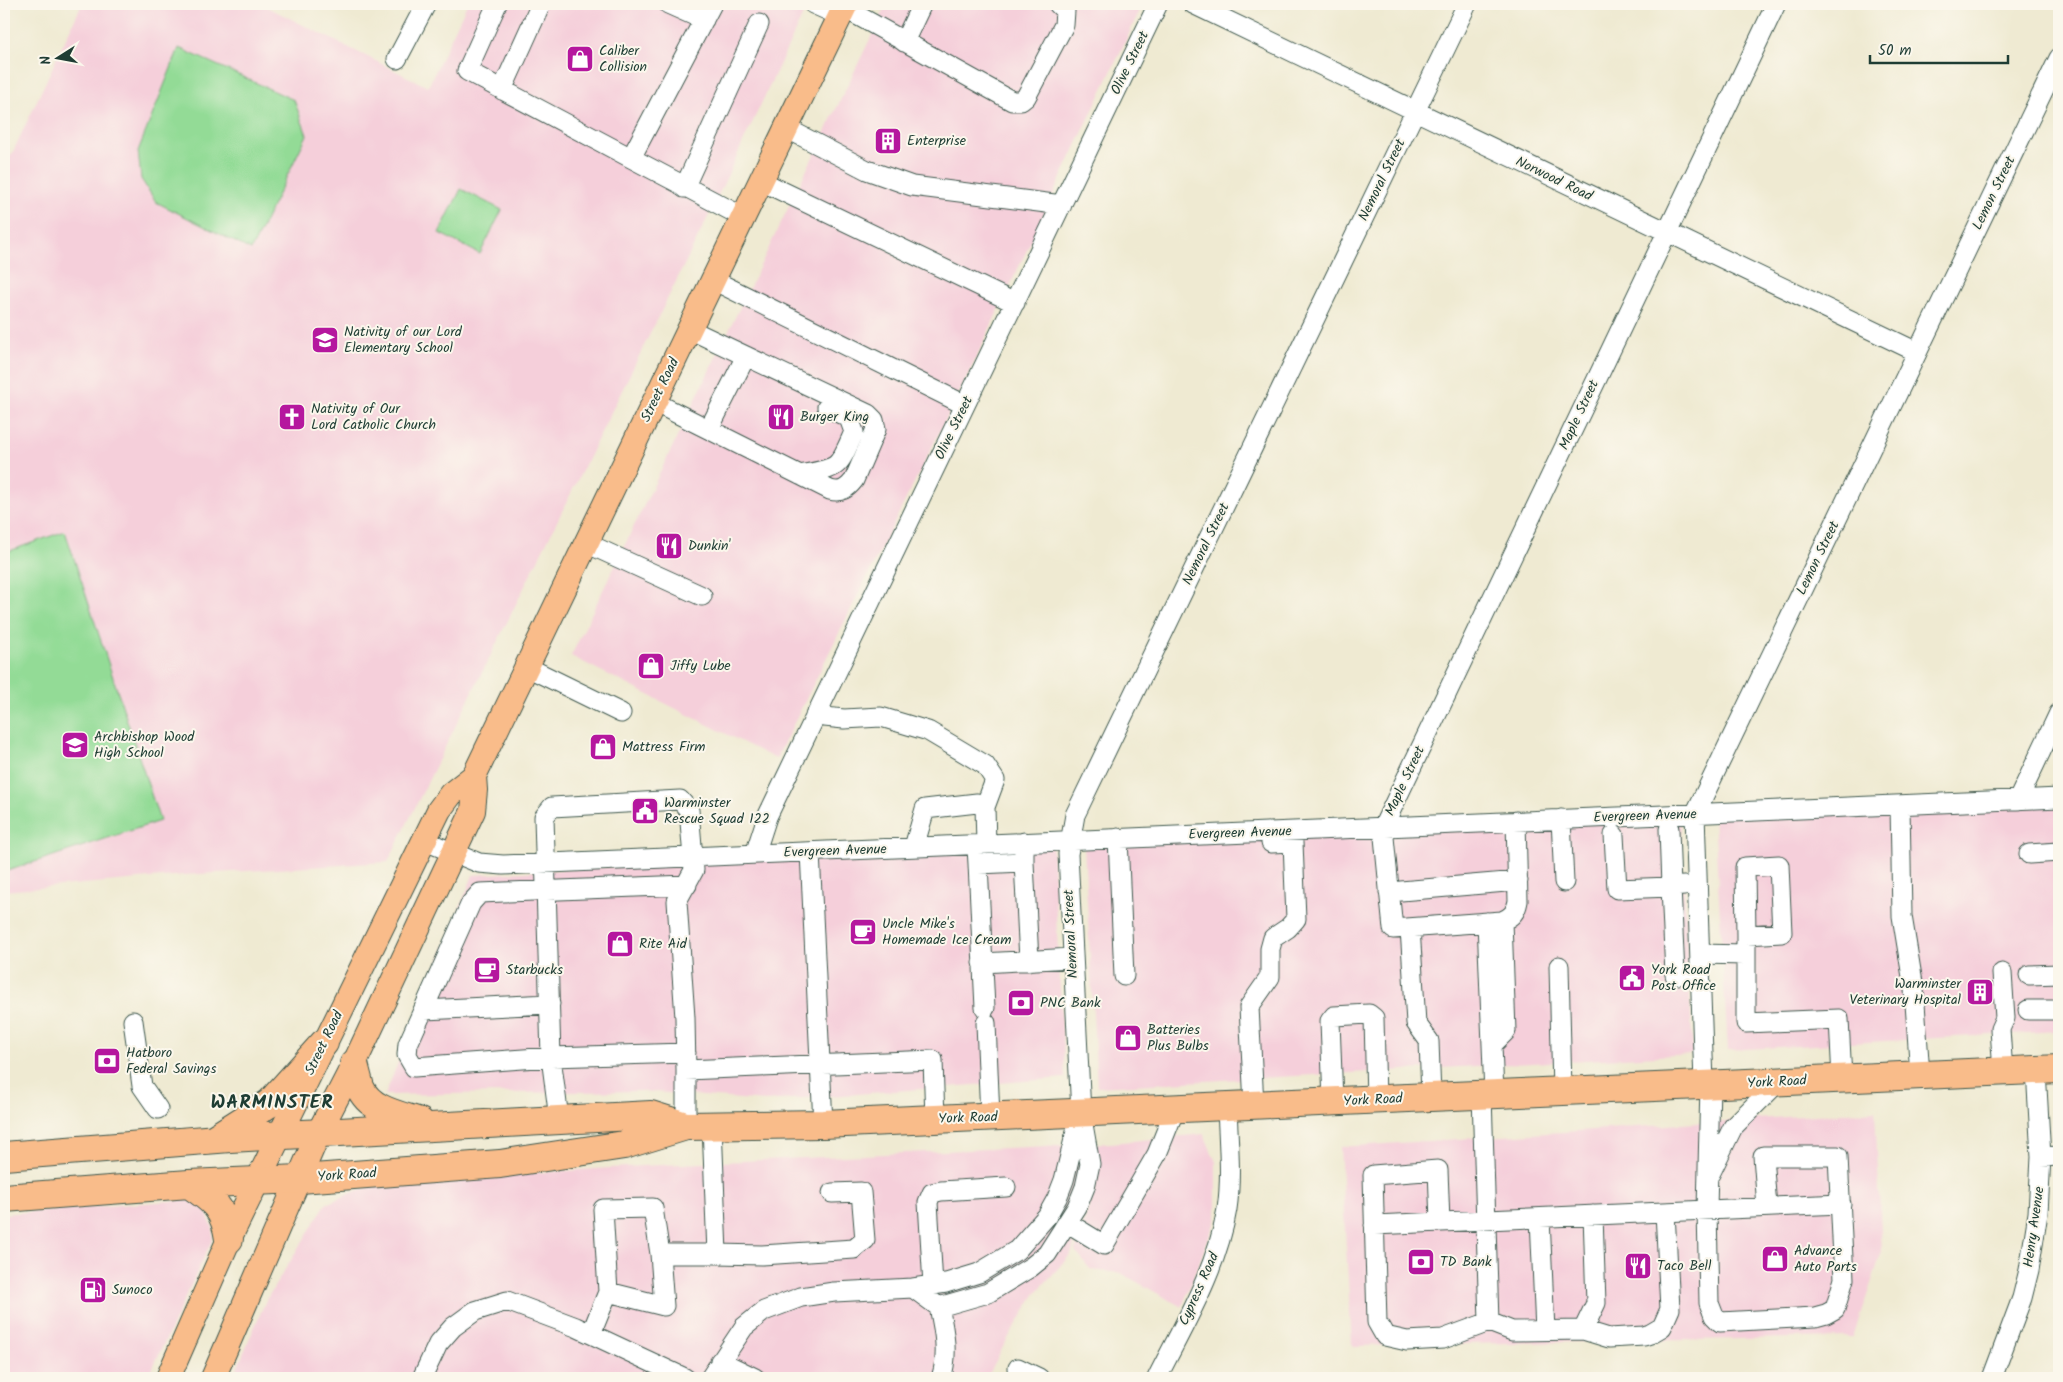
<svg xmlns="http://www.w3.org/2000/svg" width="2063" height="1382" viewBox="0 0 2063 1382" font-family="Kalam,sans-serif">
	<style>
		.built { fill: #f5cfda }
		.green { fill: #93db96; stroke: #598c65 }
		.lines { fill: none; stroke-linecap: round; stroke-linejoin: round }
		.minor-casing { stroke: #3e574c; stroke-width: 21 }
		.major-casing { stroke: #3e574c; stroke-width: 26 }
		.highway-casing { stroke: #3e574c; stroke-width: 30 }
		.minor { stroke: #fff; stroke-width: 19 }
		.major { stroke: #f9bc8a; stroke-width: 24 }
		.highway { stroke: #f9bc8a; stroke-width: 28 }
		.labels { text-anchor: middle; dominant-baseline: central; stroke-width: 4; stroke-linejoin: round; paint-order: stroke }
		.poi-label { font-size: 14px; fill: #1f3d34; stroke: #fbf7ec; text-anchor: start }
		.street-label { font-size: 14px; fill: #1f3d34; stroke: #fbf7ec }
		.district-label { font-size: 19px; font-weight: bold; letter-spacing: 1px; fill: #1f3d34; stroke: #fbf7ec }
	</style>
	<rect width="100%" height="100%" fill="#fbf7ec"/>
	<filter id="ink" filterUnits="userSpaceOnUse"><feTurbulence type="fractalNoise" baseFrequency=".02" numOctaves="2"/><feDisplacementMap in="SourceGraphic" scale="10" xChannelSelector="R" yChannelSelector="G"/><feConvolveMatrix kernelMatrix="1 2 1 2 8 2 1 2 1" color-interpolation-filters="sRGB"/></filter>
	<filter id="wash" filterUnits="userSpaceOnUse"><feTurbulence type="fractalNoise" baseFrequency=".0096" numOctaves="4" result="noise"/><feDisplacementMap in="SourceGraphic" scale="20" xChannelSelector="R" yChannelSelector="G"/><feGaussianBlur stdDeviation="1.12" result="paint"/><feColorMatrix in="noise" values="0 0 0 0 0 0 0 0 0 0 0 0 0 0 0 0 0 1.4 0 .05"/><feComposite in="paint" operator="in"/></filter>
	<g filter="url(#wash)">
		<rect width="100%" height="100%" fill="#efead2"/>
		<path class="built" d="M82,4H261L428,87L467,4H808L708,217L388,862L185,875L4,891V153L11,156Z
			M887,4H1143L967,377L776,759L571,656Z
			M2059,801V1031L1728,1050L1714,817Z
			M1680,816L1693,1054L1097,1087L1084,846Z
			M1052,842L1065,1078L765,1101L643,1091L385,1095L473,875Z
			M1875,1111L1882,1251L1853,1337L1352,1346L1340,1147Z
			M1204,1134L1216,1162V1219L1182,1307L1121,1273L1091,1270L1075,1251L1099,1177L1071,1254L1036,1293L1004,1345L987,1378H233L266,1300L326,1204L375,1183L642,1166L1111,1143Z
			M185,1200L196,1201L203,1206L213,1228L212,1240L148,1378H4V1214Z"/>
		<path class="green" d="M179,48L294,100L307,135L251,250L156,202L141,179L138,151Z
			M461,189L502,210L480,254L439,233Z
			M65,531L160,821L4,872V553Z"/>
	</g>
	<g filter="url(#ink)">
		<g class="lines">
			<g class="minor-casing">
				<path id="minor" d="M497,4L467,71L631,158
					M668,4L704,20
					M712,4L631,158L743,217
					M813,4L840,16
					M1193,4L1917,352
					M844,8L1012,101H1021L1026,97L1064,25L1065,11L1058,4
					M904,42L922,4
					M397,59L426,4
					M502,90L541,4
					M786,128L867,170L912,186L1062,205
					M761,181L1015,303
					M684,188L759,24
					M713,280L965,405
					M654,402L830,490C841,493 847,489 854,480L876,429L874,420L868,414L689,329
					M709,429L746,356
					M800,475C841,467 837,470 854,432L849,418L827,407
					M586,543L702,596
					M527,667L621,713
					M815,716L844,719L881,717L928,731L985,765L995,780L985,807
					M2018,800L2059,713
					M1900,805L1902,916L1914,989L1920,1075
					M1561,819L1564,882
					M1516,821L1518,901C1516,912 1512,917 1502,921L1393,929L1383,827L1776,4
					M1614,835L1617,889L1671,887L1669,829
					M1118,838L1124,976
					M425,841L479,863L503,865L2059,798
					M914,847L925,809L977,803L985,807L986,844L977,848L978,864L1024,862V842
					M810,852L823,1124
					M755,854L767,817L1158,4
					M2029,854L2059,852
					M1024,862L1029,961
					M978,864L985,1008
					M1684,886L1671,887L1675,975L1700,974
					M1389,892L1518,881
					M1487,922L1494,1094
					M1410,928L1416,1023L1429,1041L1431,1097
					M1746,935L1745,867L1779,865L1782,933L1746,935V1023L1839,1019L1842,1079
					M1700,954L1745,955
					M982,963L1072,958
					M1559,966L1562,1091
					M2002,973L2005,1018L2000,1029L2003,1072
					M2029,975L2059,974
					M424,1010L550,1004
					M2028,1010H2059
					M133,1021L142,1086L158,1109
					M986,1023L990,1117
					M1492,1045L1506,1031L1502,921
					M686,1053L551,1057L414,1067L407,1055L408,1044L471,903L480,893L687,885
					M1704,1084L1695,814L2059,58
					M1710,1084L1707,1210L1709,1303L1714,1316L1720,1322L1815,1317L1826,1314L1835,1309L1844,1279L1838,1156H1763L1767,1207
					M1482,1095L1489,1322L1512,1331L1583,1330L1609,1338L1644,1336L1650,1334L1662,1327L1670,1309L1665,1212
					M1333,1102L1330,1021L1334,1016L1369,1014L1374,1018L1376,1100
					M1254,1105L1249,1007L1270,977V949L1273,938L1288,928L1296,919L1293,842L1271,843
					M559,1119L551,1057L544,817L552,807L680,800L689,810L694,870L677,901L685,1018L686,1070
					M686,1126V1070L933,1060L935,1119
					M2041,1157L2059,1156
					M1710,1174L1733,1127L1778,1082
					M1540,1218L1545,1331
					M1440,1222L1438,1170L1373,1175L1377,1322L1385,1336L1407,1341L1443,1339L1489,1322
					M1068,1223L1104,1245L1157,1154L1175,1109
					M1374,1225L1841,1204
					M717,1254L762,1255L854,1249L865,1240L861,1192L832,1193
					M933,1285L928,1202L932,1193L941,1191L1006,1187
					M913,1288L946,1283L979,1273L1017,1250L1047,1216L1057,1198L1064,1180L1079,1119
					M608,1292L603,1209L653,1208L660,1254
					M939,1307L988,1293L1031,1267L1047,1254L1077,1207L1085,1187L1090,1164L1081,1113L1068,854L1075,815L1467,4
					M1583,1330L1596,1303L1593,1215
					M591,1334L608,1292L664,1306L660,1254H717L712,1125
					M720,1361L755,1378
					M1018,1368L1039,1378
					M422,1378L438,1344L453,1327L475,1311L507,1301L576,1327L685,1378
					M710,1378L744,1327L764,1311L801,1297L834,1292L913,1288L939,1307C944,1330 949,1355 941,1378
					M1157,1378C1184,1324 1217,1270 1227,1209C1232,1176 1228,1140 1227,1106
					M1992,1378L2022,1298L2029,1270L2038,1213L2041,1157L2036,1070"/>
			</g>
			<g class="major-casing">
				<path id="major" d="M168,1378L229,1239L439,810L451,794L474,776
					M213,1378L319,1132L354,1064L473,811L475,790L474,776L846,4"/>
			</g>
			<g class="highway-casing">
				<path id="highway" d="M354,1064C356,1072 358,1080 360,1087C369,1110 399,1115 420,1122
					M215,1138L270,1103L324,1043
					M4,1156L230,1138L651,1115L686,1126L823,1124L2059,1069
					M189,1184C213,1200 225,1209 229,1239
					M4,1198L189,1184L300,1179L500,1164L624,1145L686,1126"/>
			</g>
			<use href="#minor" class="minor"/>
			<use href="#major" class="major"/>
			<use href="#highway" class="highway"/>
		</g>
	</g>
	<defs>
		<g id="shop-square" transform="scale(1.4375)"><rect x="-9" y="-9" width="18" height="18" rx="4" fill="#b5179e" stroke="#fbf7ec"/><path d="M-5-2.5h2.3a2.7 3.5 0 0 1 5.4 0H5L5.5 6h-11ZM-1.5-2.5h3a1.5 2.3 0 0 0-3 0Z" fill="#fff"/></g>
		<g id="building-square" transform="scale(1.4375)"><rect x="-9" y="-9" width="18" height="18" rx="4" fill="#b5179e" stroke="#fbf7ec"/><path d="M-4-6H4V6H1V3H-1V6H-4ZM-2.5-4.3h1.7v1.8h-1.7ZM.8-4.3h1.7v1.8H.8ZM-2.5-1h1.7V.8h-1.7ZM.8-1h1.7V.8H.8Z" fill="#fff"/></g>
		<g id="school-square" transform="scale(1.4375)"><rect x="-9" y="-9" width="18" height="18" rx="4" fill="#b5179e" stroke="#fbf7ec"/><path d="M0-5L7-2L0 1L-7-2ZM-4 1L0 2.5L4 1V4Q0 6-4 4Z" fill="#fff"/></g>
		<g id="church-square" transform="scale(1.4375)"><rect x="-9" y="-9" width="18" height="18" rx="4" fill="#b5179e" stroke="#fbf7ec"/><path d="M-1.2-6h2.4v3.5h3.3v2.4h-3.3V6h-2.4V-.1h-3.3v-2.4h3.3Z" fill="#fff"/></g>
		<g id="restaurant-square" transform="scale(1.4375)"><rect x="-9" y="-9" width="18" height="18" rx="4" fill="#b5179e" stroke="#fbf7ec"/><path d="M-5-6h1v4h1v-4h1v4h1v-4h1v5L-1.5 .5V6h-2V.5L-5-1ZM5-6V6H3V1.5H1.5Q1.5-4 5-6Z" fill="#fff"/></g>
		<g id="civic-square" transform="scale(1.4375)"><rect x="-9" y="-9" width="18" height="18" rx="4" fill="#b5179e" stroke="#fbf7ec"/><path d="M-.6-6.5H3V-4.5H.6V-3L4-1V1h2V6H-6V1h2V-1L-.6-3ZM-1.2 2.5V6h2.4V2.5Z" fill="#fff"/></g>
		<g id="cafe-square" transform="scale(1.4375)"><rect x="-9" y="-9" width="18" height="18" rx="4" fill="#b5179e" stroke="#fbf7ec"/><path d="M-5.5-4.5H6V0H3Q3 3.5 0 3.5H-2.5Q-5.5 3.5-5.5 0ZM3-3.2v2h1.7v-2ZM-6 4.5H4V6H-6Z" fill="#fff"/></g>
		<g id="bank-square" transform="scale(1.4375)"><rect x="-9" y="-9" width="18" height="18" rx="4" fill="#b5179e" stroke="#fbf7ec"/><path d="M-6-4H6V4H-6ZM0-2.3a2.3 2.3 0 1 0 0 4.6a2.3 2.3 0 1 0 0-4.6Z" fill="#fff"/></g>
		<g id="fuel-square" transform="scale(1.4375)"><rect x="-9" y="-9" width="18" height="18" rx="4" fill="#b5179e" stroke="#fbf7ec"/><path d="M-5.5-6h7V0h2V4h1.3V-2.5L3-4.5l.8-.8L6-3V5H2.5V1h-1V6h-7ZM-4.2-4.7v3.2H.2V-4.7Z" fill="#fff"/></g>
	</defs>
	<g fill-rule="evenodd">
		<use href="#shop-square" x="580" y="59"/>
		<use href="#building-square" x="888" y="141"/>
		<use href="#school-square" x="325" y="340"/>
		<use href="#church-square" x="292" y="417"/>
		<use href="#restaurant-square" x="781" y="417"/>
		<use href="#restaurant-square" x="669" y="546"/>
		<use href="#shop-square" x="651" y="666"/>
		<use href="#school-square" x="75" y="745"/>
		<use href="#shop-square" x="603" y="747"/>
		<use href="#civic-square" x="645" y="811"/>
		<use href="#cafe-square" x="863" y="932"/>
		<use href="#shop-square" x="620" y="944"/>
		<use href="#cafe-square" x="487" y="970"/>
		<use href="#civic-square" x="1632" y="978"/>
		<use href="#building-square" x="1980" y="992"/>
		<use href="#bank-square" x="1021" y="1003"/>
		<use href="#shop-square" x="1128" y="1038"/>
		<use href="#bank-square" x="107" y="1061"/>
		<use href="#shop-square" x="1775" y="1259"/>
		<use href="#bank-square" x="1421" y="1262"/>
		<use href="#restaurant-square" x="1638" y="1266"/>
		<use href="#fuel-square" x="93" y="1290"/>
	</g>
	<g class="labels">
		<g class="poi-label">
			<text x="599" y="51">Caliber<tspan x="599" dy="16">Collision</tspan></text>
			<text x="907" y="141">Enterprise</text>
			<text x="344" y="332">Nativity of our Lord<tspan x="344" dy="16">Elementary School</tspan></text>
			<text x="311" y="409">Nativity of Our<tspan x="311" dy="16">Lord Catholic Church</tspan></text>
			<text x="800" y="417">Burger King</text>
			<text x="688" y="546">Dunkin'</text>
			<text x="670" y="666">Jiffy Lube</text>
			<text x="94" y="737">Archbishop Wood<tspan x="94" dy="16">High School</tspan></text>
			<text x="622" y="747">Mattress Firm</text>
			<text x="664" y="803">Warminster<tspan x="664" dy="16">Rescue Squad 122</tspan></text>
			<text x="882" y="924">Uncle Mike's<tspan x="882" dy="16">Homemade Ice Cream</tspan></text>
			<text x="639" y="944">Rite Aid</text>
			<text x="506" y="970">Starbucks</text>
			<text x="1651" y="970">York Road<tspan x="1651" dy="16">Post Office</tspan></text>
			<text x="1961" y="984" text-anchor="end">Warminster<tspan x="1961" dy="16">Veterinary Hospital</tspan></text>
			<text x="1040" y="1003">PNC Bank</text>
			<text x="1147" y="1030">Batteries<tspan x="1147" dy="16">Plus Bulbs</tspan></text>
			<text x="126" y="1053">Hatboro<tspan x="126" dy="16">Federal Savings</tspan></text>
			<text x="1794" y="1251">Advance<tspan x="1794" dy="16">Auto Parts</tspan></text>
			<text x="1440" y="1262">TD Bank</text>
			<text x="1657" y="1266">Taco Bell</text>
			<text x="112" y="1290">Sunoco</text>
		</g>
		<g class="street-label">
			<text transform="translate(1130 63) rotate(-64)">Olive Street</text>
			<text transform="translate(1554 179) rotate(26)">Norwood Road</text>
			<text transform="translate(1382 180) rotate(-64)">Nemoral Street</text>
			<text transform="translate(1994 193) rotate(-64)">Lemon Street</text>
			<text transform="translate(660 390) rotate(-64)">Street Road</text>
			<text transform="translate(1579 415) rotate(-65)">Maple Street</text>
			<text transform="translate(954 428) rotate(-64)">Olive Street</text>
			<text transform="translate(1206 544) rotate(-64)">Nemoral Street</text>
			<text transform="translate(1818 558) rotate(-64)">Lemon Street</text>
			<text transform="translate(1405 781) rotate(-65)">Maple Street</text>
			<text transform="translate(1645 816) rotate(-2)">Evergreen Avenue</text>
			<text transform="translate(1240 833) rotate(-2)">Evergreen Avenue</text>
			<text transform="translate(835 851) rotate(-2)">Evergreen Avenue</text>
			<text transform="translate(1071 934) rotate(-93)">Nemoral Street</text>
			<text transform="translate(324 1043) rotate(-64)">Street Road</text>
			<text transform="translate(1777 1082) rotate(-3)">York Road</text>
			<text transform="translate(1373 1100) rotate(-3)">York Road</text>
			<text transform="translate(968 1118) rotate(-2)">York Road</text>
			<text transform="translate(347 1175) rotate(-4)">York Road</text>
			<text transform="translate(2034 1227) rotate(-82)">Henry Avenue</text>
			<text transform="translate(1199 1289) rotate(-66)">Cypress Road</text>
		</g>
		<g class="district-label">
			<text x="272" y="1103">WARMINSTER</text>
		</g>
	</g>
	<rect width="2063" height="1382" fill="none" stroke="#fbf7ec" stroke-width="20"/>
	<g transform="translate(58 58) rotate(259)" stroke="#fbf7ec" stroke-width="4" paint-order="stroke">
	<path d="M0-4L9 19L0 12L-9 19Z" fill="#1f3d34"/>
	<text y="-8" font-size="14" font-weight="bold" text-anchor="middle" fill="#1f3d34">N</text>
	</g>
	<path d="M1870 55v8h138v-8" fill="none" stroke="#1f3d34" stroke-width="2.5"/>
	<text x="1878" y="55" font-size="15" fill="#1f3d34" stroke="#fbf7ec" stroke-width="4" paint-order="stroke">50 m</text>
</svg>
